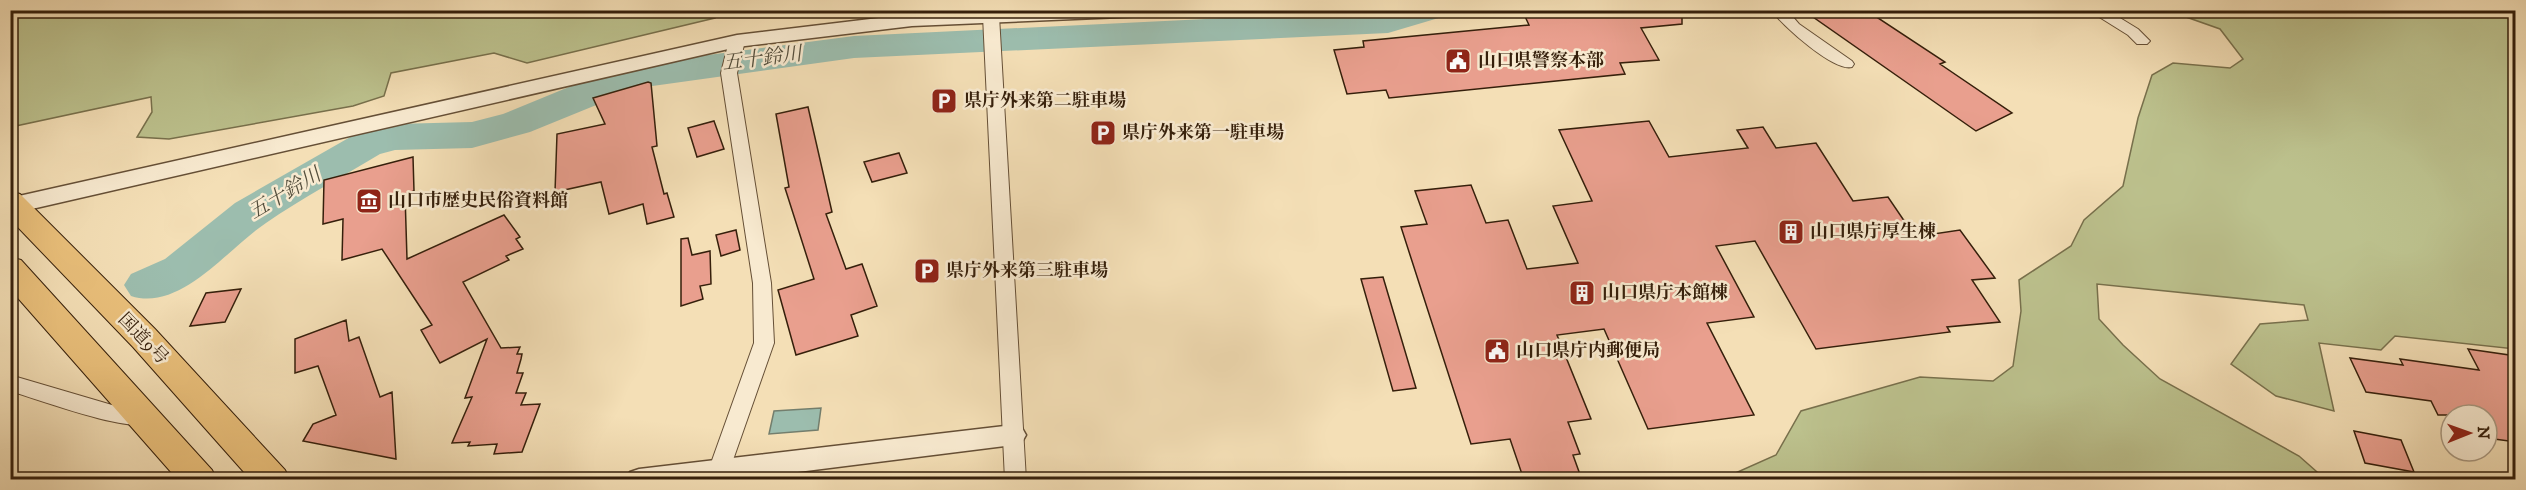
<svg xmlns="http://www.w3.org/2000/svg" width="2526" height="490" viewBox="0 0 2526 490" font-family="'IM FELL DW Pica','Noto Serif JP',serif">
	<style>
		.green { fill: #bcc18d; stroke: #78704c; stroke-width: 1.5 }
		.water { fill: #9cbdae; stroke: #737e6d; stroke-width: 1.5 }
		.lines { fill: none; stroke-linecap: round; stroke-linejoin: round }
		.river { fill: #9cbdae; fill-rule: evenodd }
		.building { fill: #e99f8e; stroke: #351f0b; stroke-width: 1.5 }
		.minor-casing { stroke: #654f36; stroke-width: 2 }
		.tertiary-casing { stroke: #654f36; stroke-width: 3 }
		.trunk-casing { stroke: #351f0b; stroke-width: 2 }
		.minor { fill: #f8ead0; fill-rule: evenodd }
		.tertiary { fill: #f8ead0; fill-rule: evenodd }
		.trunk { fill: #eac07b; fill-rule: evenodd }
		.labels { text-anchor: middle; dominant-baseline: central; stroke-width: 5; stroke-linejoin: round; paint-order: stroke }
		.poi-label { font-size: 18px; font-weight: bold; fill: #351f0b; stroke: #f8ead0; text-anchor: start }
		.street-label { font-size: 18px; fill: #351f0b; stroke: #f8ead0 }
		.water-label { font-size: 20px; font-style: italic; fill: #544e3c; stroke: #f8ead0 }
	</style>
	<rect width="100%" height="100%" fill="#f4dfb6"/>
	<filter id="stains"><feTurbulence type="fractalNoise" baseFrequency=".00333" numOctaves="4"/><feColorMatrix values="0 0 0 0 .2 0 0 0 0 .09 0 0 0 0 .02 0 0 0 .5 -.17"/></filter>
	<radialGradient id="worn" r=".72"><stop offset=".6" stop-color="#630" stop-opacity="0"/><stop offset="1" stop-color="#630" stop-opacity=".3"/></radialGradient>
	<path class="green" d="M10,11L11,10L724,11L715,18L527,63L494,53L391,73L384,96L353,106L169,139L137,137L152,112L151,97L11,127Z
		M2169,11H2515V349L2395,336L2381,350L2319,343L2334,411L2276,396L2231,364L2260,324L2308,320L2304,305L2097,284L2099,319L2123,345L2160,379L2299,456L2325,479H1722L1776,455L1801,411L1920,377L1993,381L2013,366L2021,311L2019,280L2071,246L2084,220L2123,186L2138,118L2152,75L2173,63L2230,68L2243,59L2220,29Z"/>
	<path class="water" d="M821,408L818,430L769,434L774,411Z"/>
	<g class="lines">
		<path class="river" d="M1389,10H1447L1442,17L1388,33L854,58L638,88L530,132L472,148L395,150L380,154C342,177 302,198 266,223C228,248 181,312 131,296L124,285L131,274L165,259L235,203L352,136L395,124L472,122L503,114L603,73L638,64L854,36Z"/>
	</g>
	<path class="building" d="M1522,10H1682V24L1641,28L1659,60L1620,63L1625,74L1389,98L1386,90L1347,94L1334,50L1364,47L1363,41L1529,25Z
		M1803,10H1866L1945,62L1940,64L2012,113L1976,131Z
		M648,82L651,83L657,146L652,147L664,194L667,193L674,217L647,224L643,204L609,214L601,182L555,192L557,134L605,124L593,98Z
		M808,107L832,212L826,214L846,269L862,264L877,306L851,315L858,336L796,355L778,290L814,279L785,188L789,187L776,114Z
		M714,121L724,149L697,157L688,128Z
		M1649,121L1669,157L1748,148L1737,130L1763,127L1776,148L1816,143L1853,201L1888,197L1909,228L1921,227L1927,235L1960,230L1995,278L1972,280L2000,322L1947,327L1950,332L1816,349L1755,241L1716,246L1754,317L1707,323L1754,415L1648,429L1604,329L1557,335L1591,419L1568,422L1580,454L1573,455L1582,480H1524L1510,439L1471,444L1401,227L1427,224L1415,191L1471,185L1486,223L1508,220L1527,269L1578,263L1553,206L1592,201L1559,130Z
		M899,153L907,173L872,182L864,162Z
		M413,157L414,191L405,194L407,259L504,215L520,237L516,239L523,249L506,256L509,260L463,282L501,348L520,347L517,354H522L521,359L517,373H523L516,393H526L521,405L540,404L522,452L494,454L497,444L468,446L470,442L452,443L472,397L465,398L487,339L440,363L421,330L432,325L382,249L342,260L343,219L323,224L324,180Z
		M736,230L740,250L721,256L716,235Z
		M688,238L692,255L710,251L711,284L700,286L703,299L681,306V239Z
		M1383,277L1416,388L1393,391L1361,279Z
		M241,289L225,322L190,326L206,293Z
		M346,320L349,341L359,337L380,397L392,392L396,459L303,441L313,424L336,415L318,366L295,373V339Z
		M2468,349L2516,356V442L2487,438V415H2438L2431,401L2366,392L2350,358L2403,365L2400,359L2479,370Z
		M2354,431L2401,440L2414,472L2365,463Z"/>
	<g class="lines">
		<g class="minor-casing">
			<path id="minor" d="M1771,10H1787L1799,24L1852,61L1854,64L1852,67C1834,72 1782,25 1771,10Z
				M2088,10H2107L2138,29L2150,41L2147,44H2137L2128,35Z
				M991,11L999,16L1026,480H1005L983,16Z
				M737,36L745,41L737,73L771,283L774,343L726,480H705L754,343L753,283L721,73L729,41Z
				M10,375L112,405L151,412L154,418L151,424C126,432 40,400 10,391Z"/>
		</g>
		<g class="tertiary-casing">
			<path id="tertiary" d="M1000,10H1154L1145,16L912,26L737,47L10,214V198L737,35L912,14Z
				M1013,425L1022,428L1026,435L1022,442L1013,445L733,480H626L630,472L639,469Z"/>
		</g>
		<g class="trunk-casing">
			<path id="trunk" d="M10,191L20,194L155,329L285,470L290,480H251L133,347L10,219Z
				M10,257L21,260L212,470L217,480H178L10,289Z"/>
		</g>
		<use href="#minor" class="minor"/>
		<use href="#tertiary" class="tertiary"/>
		<use href="#trunk" class="trunk"/>
	</g>
	<defs>
		<g id="civic-square" transform="scale(1.35)"><rect x="-9" y="-9" width="18" height="18" rx="4" fill="#8f2418" stroke="#f8ead0"/><path d="M-.6-6.5H3V-4.5H.6V-3L4-1V1h2V6H-6V1h2V-1L-.6-3ZM-1.2 2.5V6h2.4V2.5Z" fill="#fff"/></g>
		<g id="parking-square" transform="scale(1.35)"><rect x="-9" y="-9" width="18" height="18" rx="4" fill="#8f2418" stroke="#f8ead0"/><path d="M-3.5-5.5H1a3.5 3.5 0 0 1 0 7H-1V5.5H-3.5ZM-1-3.4V-.6H.8a1.4 1.4 0 0 0 0-2.8Z" fill="#fff"/></g>
		<g id="museum-square" transform="scale(1.35)"><rect x="-9" y="-9" width="18" height="18" rx="4" fill="#8f2418" stroke="#f8ead0"/><path d="M0-6L6-3V-2H-6V-3ZM-5-1h2V3h-2ZM-1-1h2V3h-2ZM3-1h2V3H3ZM-6 4H6V6H-6Z" fill="#fff"/></g>
		<g id="building-square" transform="scale(1.35)"><rect x="-9" y="-9" width="18" height="18" rx="4" fill="#8f2418" stroke="#f8ead0"/><path d="M-4-6H4V6H1V3H-1V6H-4ZM-2.5-4.3h1.7v1.8h-1.7ZM.8-4.3h1.7v1.8H.8ZM-2.5-1h1.7V.8h-1.7ZM.8-1h1.7V.8H.8Z" fill="#fff"/></g>
	</defs>
	<g fill-rule="evenodd">
		<use href="#civic-square" x="1458" y="61"/>
		<use href="#parking-square" x="944" y="101"/>
		<use href="#parking-square" x="1103" y="133"/>
		<use href="#museum-square" x="369" y="201"/>
		<use href="#building-square" x="1791" y="232"/>
		<use href="#parking-square" x="927" y="271"/>
		<use href="#building-square" x="1582" y="293"/>
		<use href="#civic-square" x="1497" y="351"/>
	</g>
	<g class="labels">
		<g class="poi-label">
			<text x="1478" y="61">山口県警察本部</text>
			<text x="964" y="101">県庁外来第二駐車場</text>
			<text x="1122" y="133">県庁外来第一駐車場</text>
			<text x="388" y="201">山口市歴史民俗資料館</text>
			<text x="1810" y="232">山口県庁厚生棟</text>
			<text x="946" y="271">県庁外来第三駐車場</text>
			<text x="1602" y="293">山口県庁本館棟</text>
			<text x="1516" y="351">山口県庁内郵便局</text>
		</g>
		<g class="street-label">
			<text transform="translate(143 339) rotate(46)">国道9号</text>
		</g>
		<g class="water-label">
			<text transform="translate(762 59) rotate(-7)">五十鈴川</text>
			<text transform="translate(285 194) rotate(-31)">五十鈴川</text>
		</g>
	</g>
	<rect width="2526" height="490" fill="none" stroke="#f4dfb6" stroke-width="36"/>
	<rect x="12" y="12" width="2502" height="466" fill="none" stroke="#351f0b" stroke-width="3"/>
	<rect x="18" y="18" width="2490" height="454" fill="none" stroke="#351f0b" stroke-width="1.5"/>
	<g transform="translate(2469 433) rotate(89)"><circle r="28" fill="#f8ead0" stroke="#aa9981" stroke-width="1.5"/>
	<path d="M0-4.5L10 22L0 15L-10 22Z" fill="#8f2418"/>
	<text y="-9" font-size="16" font-weight="bold" text-anchor="middle" fill="#351f0b">N</text>
	</g>
	<rect width="100%" height="100%" filter="url(#stains)"/>
	<rect width="100%" height="100%" fill="url(#worn)"/>
</svg>
